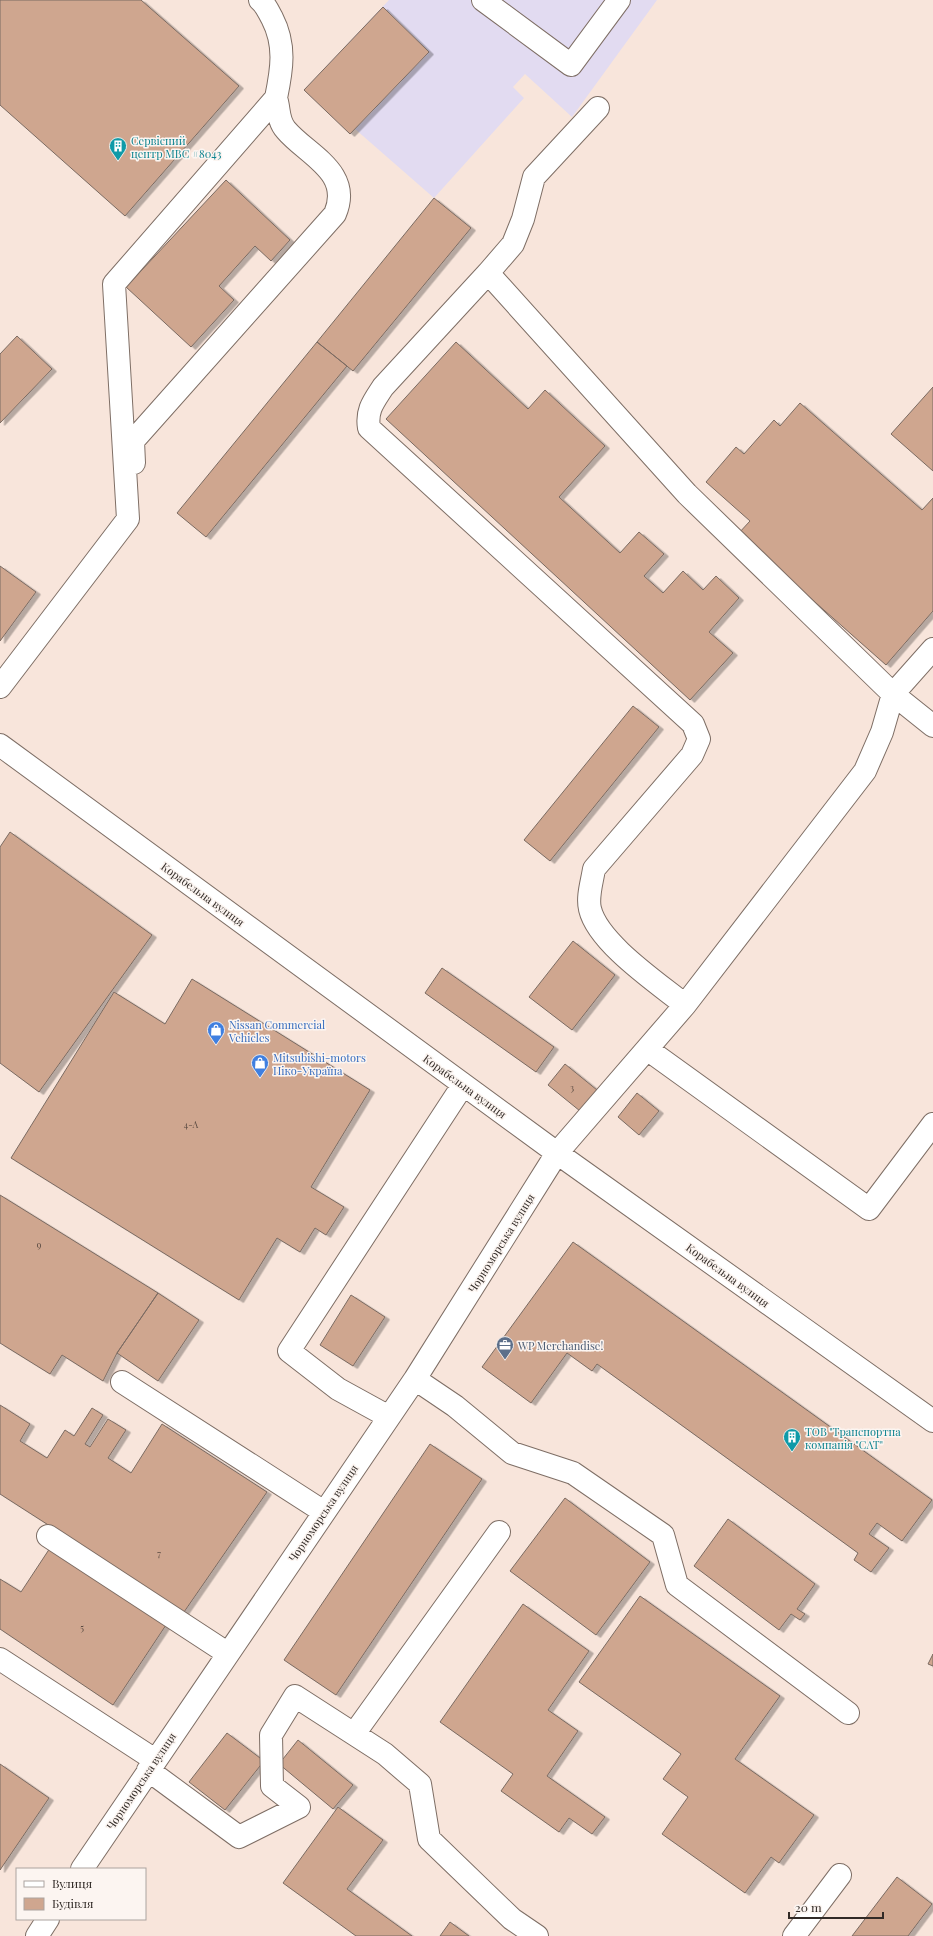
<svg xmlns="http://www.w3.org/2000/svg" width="933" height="1936" viewBox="0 0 933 1936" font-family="'Playfair Display',serif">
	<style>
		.commercial { fill: #e2dbf1 }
		.building { fill: #cfa68f; stroke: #7b6b62; filter: url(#shadow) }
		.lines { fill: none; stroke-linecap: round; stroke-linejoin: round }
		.minor-casing { stroke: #7e6e65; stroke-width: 24 }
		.minor { stroke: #fff; stroke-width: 22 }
		.labels { text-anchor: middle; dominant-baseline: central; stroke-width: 3; stroke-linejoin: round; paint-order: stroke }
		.number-label { font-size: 9px; fill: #584940 }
		.culture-label { font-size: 11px; fill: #0d838f; stroke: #fcf5f1; text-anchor: start }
		.street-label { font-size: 11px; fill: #312a26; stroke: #fcf5f1 }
		.shop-label { font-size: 11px; fill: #366cbe; stroke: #fcf5f1; text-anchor: start }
		.service-label { font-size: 11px; fill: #4e5e75; stroke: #fcf5f1; text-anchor: start }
	</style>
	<defs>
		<filter id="shadow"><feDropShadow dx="4.5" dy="2.5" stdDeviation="0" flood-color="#0004"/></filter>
	</defs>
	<rect width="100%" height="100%" fill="#f8e5db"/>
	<path class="commercial" d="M389,0H657L572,117L525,74L513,87L524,98L434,198L355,129L350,134L304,90Z"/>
	<path class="building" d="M0,0H141L239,86L125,216L0,105Z
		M383,7L429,52L350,134L304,90Z
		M226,180L290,240L271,261L255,246L219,286L234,300L191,347L126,287Z
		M434,198L471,228L353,371L317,342Z
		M17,336L52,369L0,423V354Z
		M317,342L347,366L206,537L177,513Z
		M456,342L528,409L545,390L605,446L559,497L620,553L639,532L664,554L644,576L663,593L683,571L703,590L716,576L739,598L709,632L733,653L690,700L386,419Z
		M933,387V471L891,434Z
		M800,403L922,510L933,498V611L886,665L738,534L750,521L706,482L736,447L744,454L774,420L780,426Z
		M0,566L36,592L0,641Z
		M633,706L659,727L550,861L524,840Z
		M10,832L152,935L39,1092L0,1063V847Z
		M573,941L615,975L572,1030L529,997Z
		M442,968L554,1047L536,1072L425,993Z
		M192,979L370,1090L311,1187L344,1207L326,1235L315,1228L300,1252L277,1238L239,1300L11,1158L114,992L165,1024Z
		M565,1064L597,1090L580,1111L548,1085Z
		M637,1093L659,1111L639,1135L618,1117Z
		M0,1195L158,1293L117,1353L103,1381L62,1355L50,1374L0,1343Z
		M573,1242L932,1500L902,1541L877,1523L869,1534L889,1548L871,1572L854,1560L858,1553L597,1364L592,1371L567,1353L531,1403L482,1367Z
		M158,1293L199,1320L158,1381L117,1353Z
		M351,1295L385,1317L353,1366L320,1345Z
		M0,1405L30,1424L20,1441L47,1458L65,1430L74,1436L92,1408L103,1415L85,1444L90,1447L108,1419L126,1430L108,1458L131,1473L162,1424L267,1492L184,1612L0,1494Z
		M430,1444L482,1479L336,1695L284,1660Z
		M565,1498L650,1562L596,1635L510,1571Z
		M728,1519L815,1584L797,1609L805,1614L800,1620L791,1614L779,1630L694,1566Z
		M50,1548L166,1625L113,1705L0,1629V1579L21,1592Z
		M640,1596L780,1696L735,1759L814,1815L779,1863L771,1857L745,1893L662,1834L688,1797L663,1779L681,1754L579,1682Z
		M523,1604L589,1651L548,1710L578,1731L547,1776L605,1817L592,1834L569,1818L559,1832L501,1791L513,1774L440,1722Z
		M933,1654V1666L928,1664Z
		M227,1733L264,1761L225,1810L189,1782Z
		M298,1740L353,1785L333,1809L279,1764Z
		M0,1764L49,1798L0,1870Z
		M338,1807L383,1840L347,1889L412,1936H356L283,1883Z
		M897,1877L932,1904L908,1936H852Z
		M450,1922L469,1936H440Z"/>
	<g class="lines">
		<g class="minor-casing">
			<path id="minor" d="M483,0L571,65L619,0
				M598,108L534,177L523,219L513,244L488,273L383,387C374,401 366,410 369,428L693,724L699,739L692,755L594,869C592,882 587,897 590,909C598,943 658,983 685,1005
				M488,273L687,494L893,694L933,726
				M134,463L133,441L335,214C353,172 307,155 286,130C277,120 280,109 276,98
				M0,687L128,519L114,284L276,98C282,69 286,45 272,18C268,11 266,5 260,0
				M0,745L557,1153L933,1421
				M647,1049L869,1209L933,1124
				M415,1379L455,1406L512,1453L573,1473L663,1535L677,1585L848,1713
				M122,1382L324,1512
				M389,1417L338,1389L289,1351L463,1085
				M48,1536L227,1653
				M0,1659L155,1760
				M354,1734L499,1532
				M148,1770L239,1837L299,1807L272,1786L271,1735L295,1696L385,1754L420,1784L429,1839L512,1919L537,1936
				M82,1869L415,1379L557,1153L685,1005L865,771L882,732L893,694L933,649
				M37,1936L48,1919
				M794,1936L840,1875"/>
		</g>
		<use href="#minor" class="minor"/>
	</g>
	<defs>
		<g id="building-pin" transform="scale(0.9)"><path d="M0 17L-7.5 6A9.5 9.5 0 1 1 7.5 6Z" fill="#0f9aa8" stroke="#fcf5f1"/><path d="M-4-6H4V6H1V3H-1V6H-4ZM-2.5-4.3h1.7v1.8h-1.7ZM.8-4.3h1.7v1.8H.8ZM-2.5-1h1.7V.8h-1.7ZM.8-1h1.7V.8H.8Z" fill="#fff"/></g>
		<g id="shop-pin" transform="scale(0.9)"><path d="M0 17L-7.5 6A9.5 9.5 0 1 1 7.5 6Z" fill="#3f7fe0" stroke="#fcf5f1"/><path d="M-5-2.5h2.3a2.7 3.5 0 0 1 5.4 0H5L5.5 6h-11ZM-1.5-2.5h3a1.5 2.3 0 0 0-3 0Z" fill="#fff"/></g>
		<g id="office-pin" transform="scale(0.9)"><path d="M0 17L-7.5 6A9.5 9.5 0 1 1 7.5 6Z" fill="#5c6f8a" stroke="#fcf5f1"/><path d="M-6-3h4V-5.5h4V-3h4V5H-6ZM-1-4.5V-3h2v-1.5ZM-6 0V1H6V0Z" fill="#fff"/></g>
	</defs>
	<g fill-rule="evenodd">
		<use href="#building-pin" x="118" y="146"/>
		<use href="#shop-pin" x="216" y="1030"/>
		<use href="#shop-pin" x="260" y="1063"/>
		<use href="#office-pin" x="505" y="1345"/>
		<use href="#building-pin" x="792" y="1437"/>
	</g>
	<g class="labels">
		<g class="number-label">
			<text x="572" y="1087">3</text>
			<text x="191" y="1124">4-А</text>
			<text x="39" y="1244">9</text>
			<text x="159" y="1553">7</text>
			<text x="82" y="1627">5</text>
		</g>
		<g class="culture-label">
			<text x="131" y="140">Сервісний<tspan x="131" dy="13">центр МВС #8043</tspan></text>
			<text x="805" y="1431">ТОВ "Транспортна<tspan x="805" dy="13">компанія "САТ"</tspan></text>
		</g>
		<g class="street-label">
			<text transform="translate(203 894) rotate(36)">Корабельна вулиця</text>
			<text transform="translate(465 1086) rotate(36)">Корабельна вулиця</text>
			<text transform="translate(501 1243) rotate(-58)">Чорноморська вулиця</text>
			<text transform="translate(728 1275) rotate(36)">Корабельна вулиця</text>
			<text transform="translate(323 1513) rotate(-56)">Чорноморська вулиця</text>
			<text transform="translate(141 1781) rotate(-56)">Чорноморська вулиця</text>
		</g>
		<g class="shop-label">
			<text x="229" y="1024">Nissan Commercial<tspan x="229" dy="13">Vehicles</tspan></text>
			<text x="273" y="1057">Mitsubishi-motors<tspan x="273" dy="13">Ніко-Україна</tspan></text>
		</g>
		<g class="service-label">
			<text x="518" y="1345">WP Merchandise!</text>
		</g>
	</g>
	<rect x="16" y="1868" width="130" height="52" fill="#fcf5f1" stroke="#aba4a0"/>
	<rect x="24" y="1881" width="20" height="6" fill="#ffffff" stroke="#aba4a0"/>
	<text x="52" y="1888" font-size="12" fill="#312a26">Вулиця</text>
	<rect x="24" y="1898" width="20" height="12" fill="#cfa68f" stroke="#aba4a0"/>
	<text x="52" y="1908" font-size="12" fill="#312a26">Будівля</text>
	<path d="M789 1912v6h94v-6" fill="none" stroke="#312a26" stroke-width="2"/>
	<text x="795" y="1912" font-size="12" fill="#312a26" stroke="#fcf5f1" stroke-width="3" paint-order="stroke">20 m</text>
</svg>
